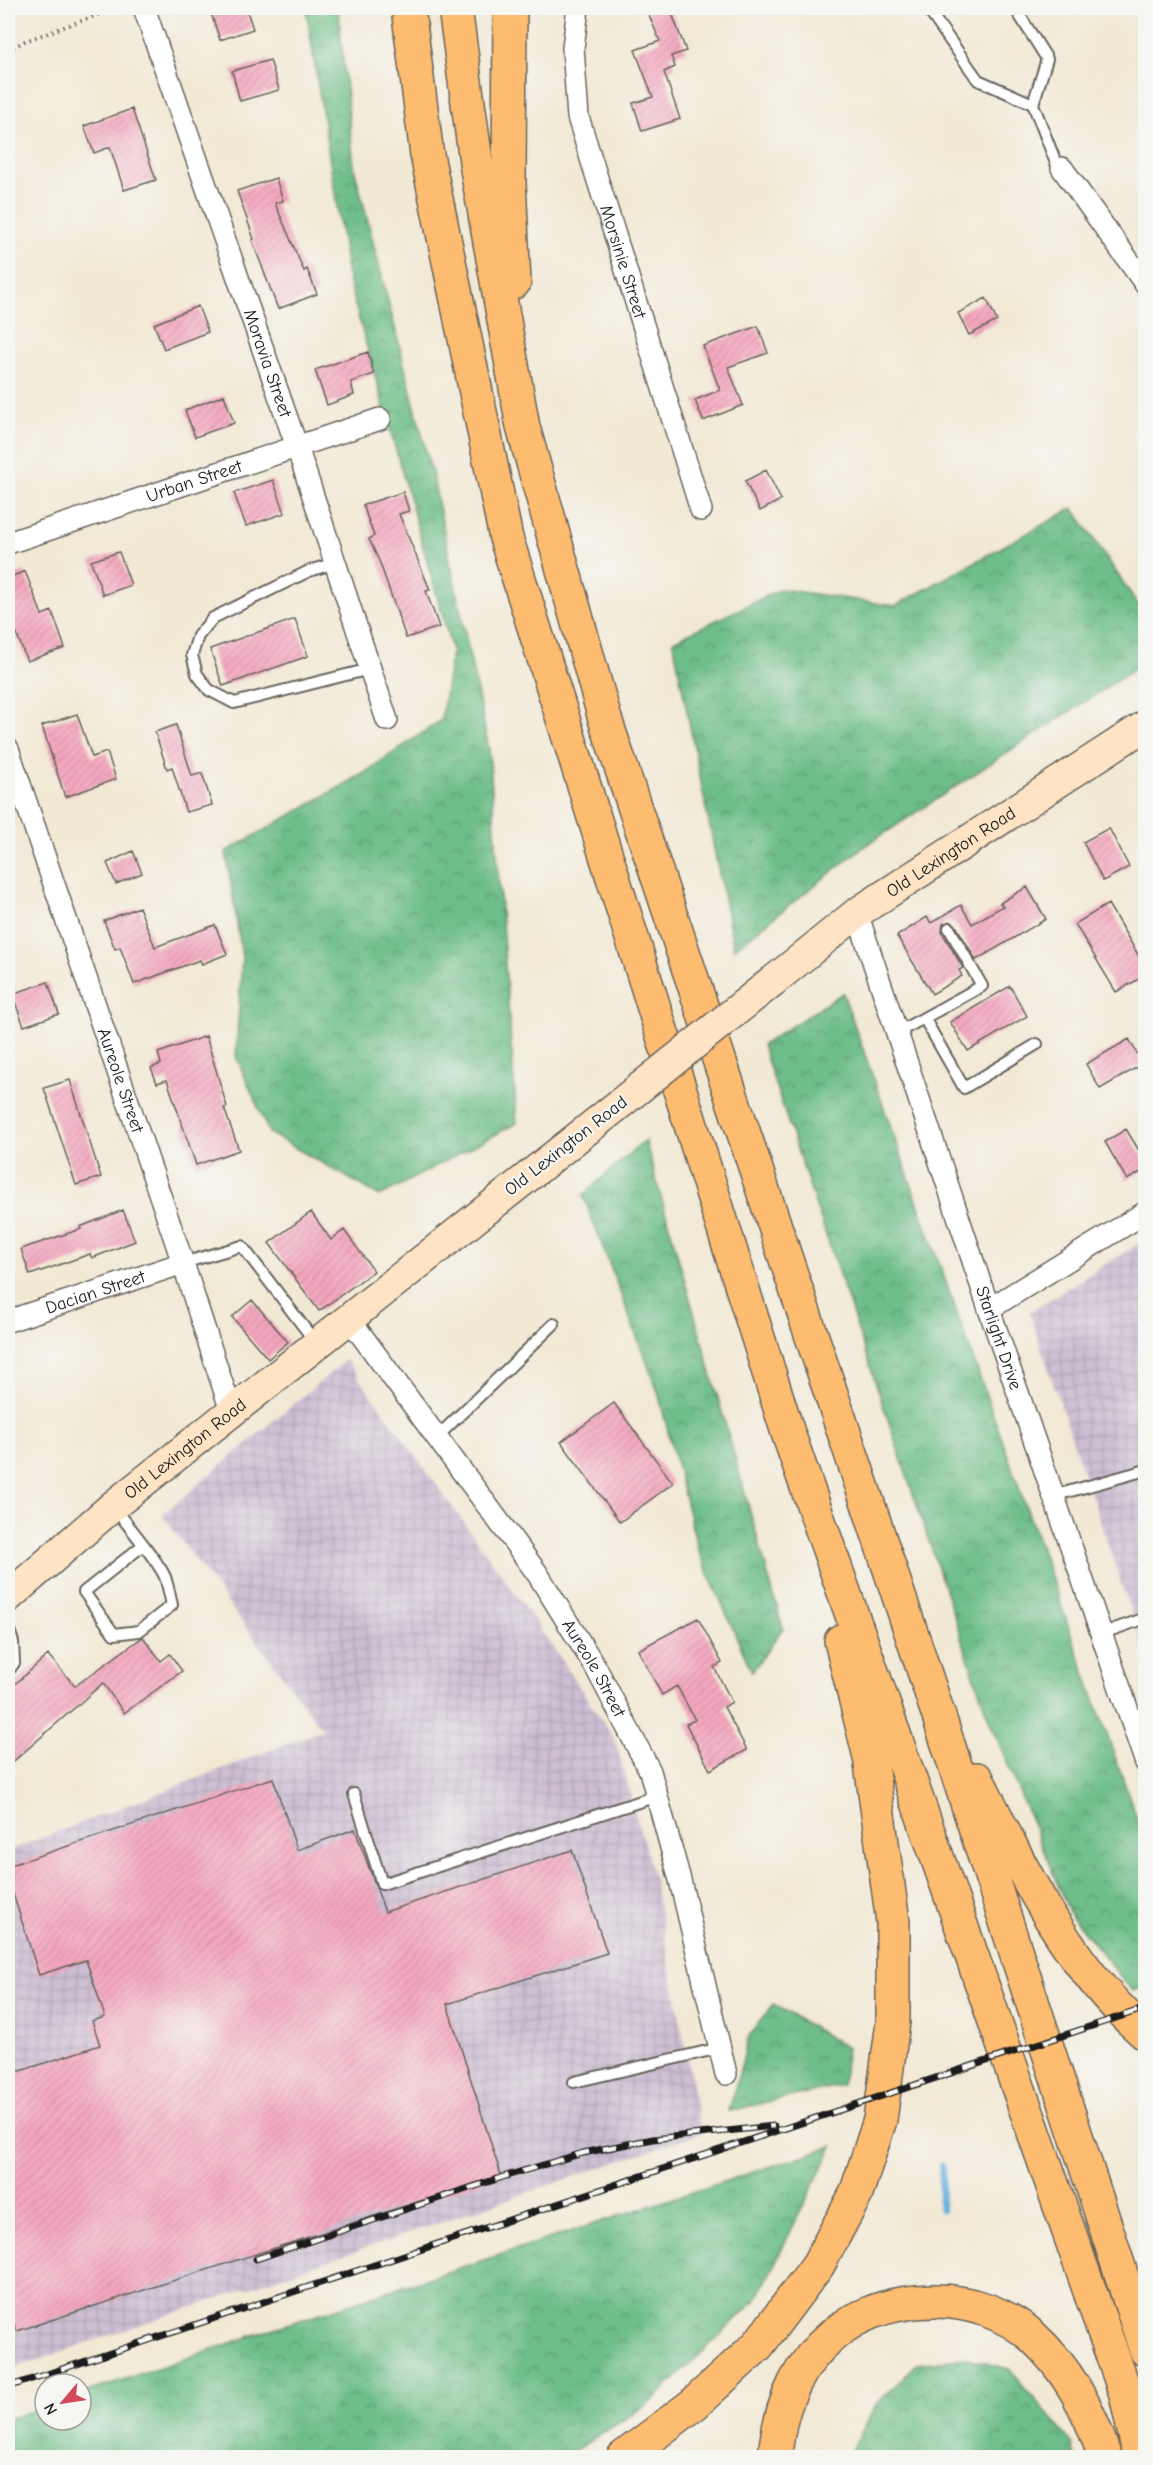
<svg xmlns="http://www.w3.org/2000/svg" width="1153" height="2465" viewBox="0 0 1153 2465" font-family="'Comic Neue',sans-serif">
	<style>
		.industrial { fill: url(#industrial-grid) }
		.forest { fill: url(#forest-crowns); stroke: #456d52; stroke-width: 1.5 }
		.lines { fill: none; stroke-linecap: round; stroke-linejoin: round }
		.stream { stroke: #68afdf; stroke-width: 7 }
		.building { fill: url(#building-hatch) }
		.lane-casing { stroke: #67645d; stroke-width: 14 }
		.street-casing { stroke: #67645d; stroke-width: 24 }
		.secondary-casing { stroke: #67645d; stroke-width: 33 }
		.highway-casing { stroke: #67645d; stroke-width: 36 }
		.path { stroke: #67645d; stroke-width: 4; stroke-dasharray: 1.5 4.5; stroke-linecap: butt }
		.lane { stroke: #fff; stroke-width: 10 }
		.street { stroke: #fff; stroke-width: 21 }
		.secondary { stroke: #fee4c5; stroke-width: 30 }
		.highway { stroke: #fdbc6f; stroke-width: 33 }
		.rail-casing { stroke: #1c1c1c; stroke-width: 7 }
		.rail { stroke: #f6f6f2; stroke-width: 4.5; stroke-dasharray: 14; stroke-linecap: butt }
		.secondary-bridge-casing { stroke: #67645d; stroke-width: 33; stroke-linecap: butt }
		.secondary-bridge { stroke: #fee4c5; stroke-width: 30 }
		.labels { text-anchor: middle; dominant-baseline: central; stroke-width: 4.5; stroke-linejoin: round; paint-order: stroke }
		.street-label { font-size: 18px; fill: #1c1c1c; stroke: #f6f6f2 }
	</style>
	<defs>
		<pattern id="industrial-grid" width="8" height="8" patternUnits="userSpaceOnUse" patternTransform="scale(1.5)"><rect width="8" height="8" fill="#cdbed3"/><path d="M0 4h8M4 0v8" fill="none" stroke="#afa3b5"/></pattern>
		<pattern id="forest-crowns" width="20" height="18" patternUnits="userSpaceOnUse" patternTransform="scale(1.5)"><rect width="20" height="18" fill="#6ebe89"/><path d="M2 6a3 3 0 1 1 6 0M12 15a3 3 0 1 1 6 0" fill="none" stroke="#5a9a6f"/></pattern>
		<pattern id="building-hatch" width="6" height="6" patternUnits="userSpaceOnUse" patternTransform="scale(1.5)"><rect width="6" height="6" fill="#f4a7bf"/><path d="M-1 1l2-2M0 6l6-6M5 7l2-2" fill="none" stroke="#d18fa4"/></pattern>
	</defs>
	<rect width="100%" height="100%" fill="#f6f6f2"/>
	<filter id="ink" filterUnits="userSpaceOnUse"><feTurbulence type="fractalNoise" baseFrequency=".0167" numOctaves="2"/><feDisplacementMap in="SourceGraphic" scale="12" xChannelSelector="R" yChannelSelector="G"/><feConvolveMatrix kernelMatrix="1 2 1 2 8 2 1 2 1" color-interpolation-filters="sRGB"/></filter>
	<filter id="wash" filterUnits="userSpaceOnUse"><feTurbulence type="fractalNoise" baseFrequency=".008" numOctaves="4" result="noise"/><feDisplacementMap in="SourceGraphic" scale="24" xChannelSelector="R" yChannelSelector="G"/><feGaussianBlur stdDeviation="1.35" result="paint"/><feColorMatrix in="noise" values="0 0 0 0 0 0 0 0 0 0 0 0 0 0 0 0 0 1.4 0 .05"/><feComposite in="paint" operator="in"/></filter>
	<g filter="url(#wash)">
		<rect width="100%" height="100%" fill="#f2e9d5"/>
		<path class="industrial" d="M1145,1240V1653L1029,1312Z
			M346,1360L535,1621L615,1740L654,1880L701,2133L8,2370V1851L323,1730L162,1515Z"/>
		<path class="forest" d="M306,8H338L354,167L433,478L489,749L517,1123L380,1196L269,1133L236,1056L242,957L226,852L361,775L441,720L452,650L349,283Z
			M1073,508L1145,615V662L862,848L734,949L673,641L781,589L895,606Z
			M843,993L1145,1841V1987L1132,1991L1070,1914L988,1717L762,1045Z
			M645,1140L783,1628L752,1672L698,1550L658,1392L583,1195Z
			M773,2004L847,2048L842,2085L729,2111L749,2036Z
			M833,2146L757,2299L649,2404L564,2457H8V2419L45,2406V2420H81V2394L263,2332Z
			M966,2358L1009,2369L1072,2443L1075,2457H848L876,2405L917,2364Z"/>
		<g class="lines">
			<path class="stream" d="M941,2210L942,2165"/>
		</g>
		<g id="blocks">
			<path class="building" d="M227,8H246L253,29L220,40L211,13Z
				M646,8H670L686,51L671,56L675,67L664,72L680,119L642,131L633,103L653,97L635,50L660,41Z
				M270,60L279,90L240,101L232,71Z
				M132,109L156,180L124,190L110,147L94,153L84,126Z
				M276,178L283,201L275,203L304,271L307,269L317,294L278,309L252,240L254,239L237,191Z
				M986,298L997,321L969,335L958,313Z
				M198,306L208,332L164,349L154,324Z
				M758,326L768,353L728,367L743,405L703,421L695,400L720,390L703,346Z
				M368,352L374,374L351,382L354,395L327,405L315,370Z
				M224,395L234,423L195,437L185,410Z
				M766,470L781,500L760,511L745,481Z
				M273,480L285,513L246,526L234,493Z
				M403,492L409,511L399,514L430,590L426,591L439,627L406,638L380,563L369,539L374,536L363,505Z
				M119,552L131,585L103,595L91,561Z
				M25,571L42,615L52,611L65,648L27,661L8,611V578Z
				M295,619L308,656L223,686L210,649Z
				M77,714L92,757L107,752L116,779L65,797L42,726Z
				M176,725L192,776L202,773L212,805L186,812L172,767L167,769L155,732Z
				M1109,828L1129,867L1103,881L1083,842Z
				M133,851L142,873L116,884L107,863Z
				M1027,887L1046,919L976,960L955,924L950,921L943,924L942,932L963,968L959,970L962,976L932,994L897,936L927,917L931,923L961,905L972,924L1003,906L1000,903Z
				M1108,904L1146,968V975L1116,992L1075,924Z
				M139,907L155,947L215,925L227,954L202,964L200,960L134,984L120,947L115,949L104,921Z
				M48,982L59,1014L24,1026L12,994Z
				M1010,986L1027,1016L968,1051L950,1022Z
				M206,1036L227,1107L224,1108L239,1150L196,1165L167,1080L157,1083L151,1068L161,1064L158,1053Z
				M1129,1039L1143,1064L1100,1089L1086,1064Z
				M70,1080L101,1177L76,1185L44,1088Z
				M1126,1129L1146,1162V1169L1127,1180L1105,1142Z
				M123,1210L135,1241L92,1258L90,1254L30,1275L21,1249L81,1229L80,1227Z
				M311,1212L331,1240L344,1230L374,1271L319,1311L269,1243Z
				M252,1300L288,1342L268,1359L232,1317Z
				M614,1403L673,1483L620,1522L561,1442Z
				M698,1618L722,1663L714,1667L732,1702L724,1707L747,1750L710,1770L686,1724L695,1720L677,1686L662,1695L638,1650Z
				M143,1637L161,1661L170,1654L182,1671L124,1713L103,1683L8,1766V1690L48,1655L75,1686Z
				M273,1778L297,1850L355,1829L385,1912L572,1850L607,1953L447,2004L501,2175L17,2331L13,2322L8,2323V2075L100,2045L92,2021L105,2017L86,1960L39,1975L8,1878V1866Z"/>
		</g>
	</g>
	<g filter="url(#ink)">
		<use href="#blocks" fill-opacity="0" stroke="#67645d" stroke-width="1.5"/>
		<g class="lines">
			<g class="lane-casing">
				<path id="lane" d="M927,8L978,80L1033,104
					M1015,8L1047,59L1033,104L1056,163L1062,168
					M335,563L309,571L213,618L198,636L192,655L197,674L209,690L234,703L370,669
					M924,1018L982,986L949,928
					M896,1033L924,1018L964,1088L1037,1044
					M183,1263L242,1246L316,1343
					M436,1438L554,1324
					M1053,1496L1146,1470
					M115,1508C127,1525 158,1560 165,1577C168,1586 170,1596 172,1605L139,1631L114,1634L84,1592L142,1546
					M8,1627L13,1642L14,1663L8,1671
					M1100,1634L1146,1618
					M354,1794L382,1884L657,1796
					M574,2082L720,2048"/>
			</g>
			<g class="street-casing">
				<g id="street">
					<path id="s1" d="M144,8L297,447L387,720"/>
					<path id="s2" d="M578,8L573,48L578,117L701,510"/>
					<path d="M1062,168L1146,285"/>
					<path id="s3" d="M8,543L380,419"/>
					<path id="s4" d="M8,749L183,1263L231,1411"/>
					<path id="s5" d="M857,913L989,1309L1146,1763"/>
					<path d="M989,1309L1146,1212"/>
					<path id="s6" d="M348,1317L537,1573L596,1668L650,1771L680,1880L726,2074"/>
					<path id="s7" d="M8,1321L183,1263"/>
				</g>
			</g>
			<g class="secondary-casing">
				<g id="secondary">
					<path id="s8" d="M773,981L857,913L1146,725"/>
					<path id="s9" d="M8,1597L113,1506L607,1114"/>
				</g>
			</g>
			<g class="highway-casing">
				<path id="highway" d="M408,8L427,155L506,538L788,1433L1126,2394L1140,2458
					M455,8L477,169L523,427L605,719L928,1683L1146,2350
					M510,8L509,183L514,282
					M977,1779C1022,1869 1068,1968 1146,2034
					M623,2458L694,2404L758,2345L818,2265L856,2194L880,2120L893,2022V1922L870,1757L841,1641
					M775,2458C781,2368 839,2302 932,2301C967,2300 1006,2313 1033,2337C1068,2369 1091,2413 1105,2458"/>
			</g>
			<path class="path" d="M8,50L25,41L117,8"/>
			<use href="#lane" class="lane"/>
			<use href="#street" class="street"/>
			<use href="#secondary" class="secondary"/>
			<use href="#highway" class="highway"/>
			<g class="rail-casing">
				<path id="rail" d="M256,2259L503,2177L583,2153L653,2139L774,2126
					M8,2387L1146,2008"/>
			</g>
			<use href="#rail" class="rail"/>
			<g class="secondary-bridge-casing">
				<path id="secondary-bridge" d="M607,1114L773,981"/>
			</g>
			<use href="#secondary-bridge" class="secondary-bridge"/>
		</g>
	</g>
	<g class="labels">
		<g class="street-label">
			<text stroke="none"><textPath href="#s2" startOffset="261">Morsinie Street</textPath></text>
			<text stroke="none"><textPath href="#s1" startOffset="376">Moravia Street</textPath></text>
			<text stroke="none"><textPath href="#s3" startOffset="196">Urban Street</textPath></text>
			<text stroke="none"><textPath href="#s8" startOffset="220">Old Lexington Road</textPath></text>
			<text stroke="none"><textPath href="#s4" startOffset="350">Aureole Street</textPath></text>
			<text transform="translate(566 1146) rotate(-38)">Old Lexington Road</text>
			<text stroke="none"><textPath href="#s7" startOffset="92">Dacian Street</textPath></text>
			<text stroke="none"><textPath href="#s5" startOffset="448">Starlight Drive</textPath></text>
			<text stroke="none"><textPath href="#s9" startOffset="231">Old Lexington Road</textPath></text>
			<text stroke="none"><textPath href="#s6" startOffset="429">Aureole Street</textPath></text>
		</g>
	</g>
	<rect width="1153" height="2465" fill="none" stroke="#f6f6f2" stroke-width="30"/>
	<g transform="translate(63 2402) rotate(241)"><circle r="28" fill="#f6f6f2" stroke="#9f9f9c" stroke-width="1.5"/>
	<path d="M0-4.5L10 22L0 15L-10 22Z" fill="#d1495b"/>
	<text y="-9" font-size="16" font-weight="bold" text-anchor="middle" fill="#1c1c1c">N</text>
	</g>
</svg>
